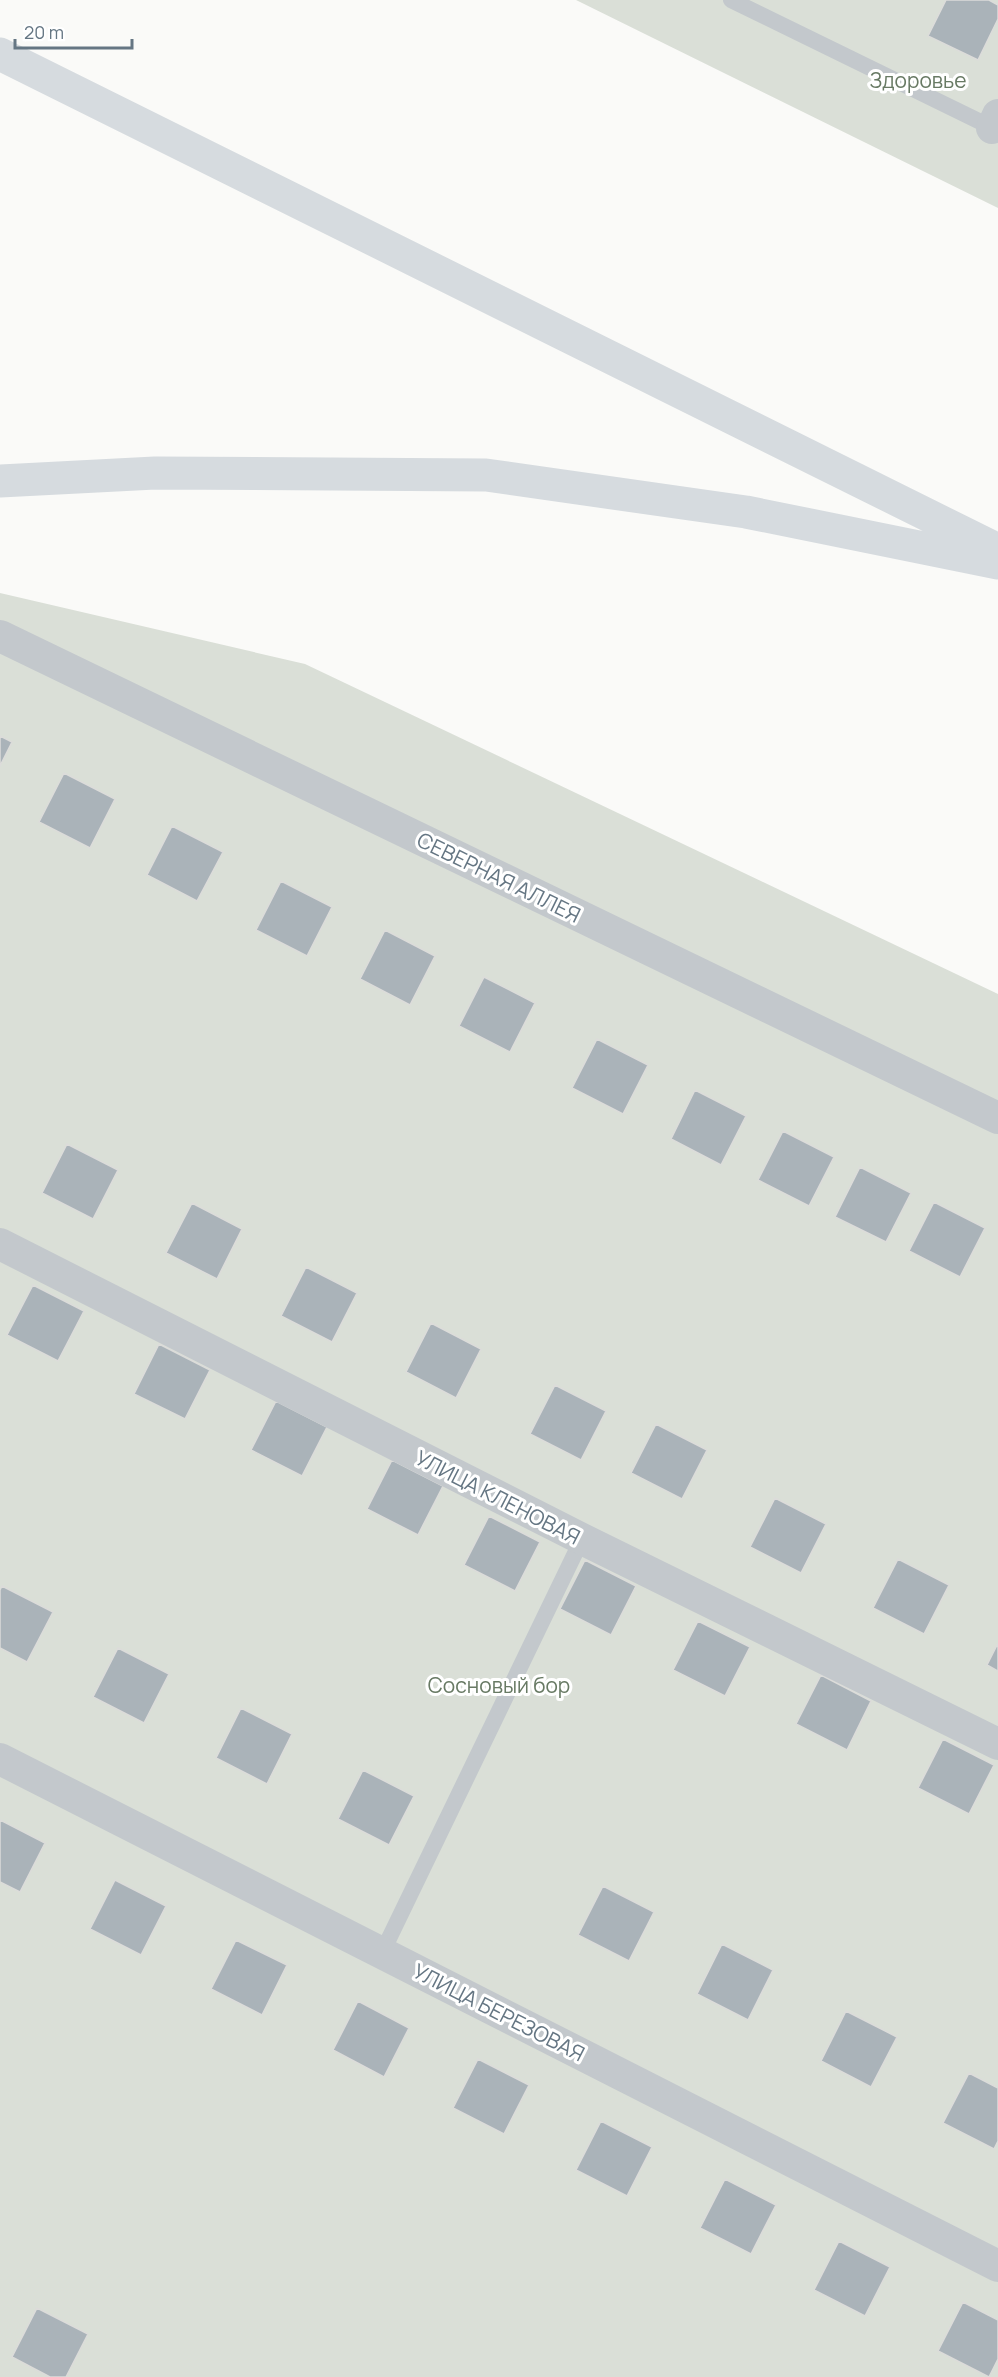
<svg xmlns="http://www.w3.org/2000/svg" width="998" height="2377" viewBox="0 0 998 2377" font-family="Manrope,sans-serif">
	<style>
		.green { fill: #dadfd7 }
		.building { fill: #aab3b9; stroke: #dcdcda; stroke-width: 1.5 }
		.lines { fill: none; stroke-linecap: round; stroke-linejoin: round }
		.lane { stroke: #c3c8cc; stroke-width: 16 }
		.street { stroke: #c3c8cc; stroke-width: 32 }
		.highway { stroke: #d6dbdf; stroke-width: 33 }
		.labels { text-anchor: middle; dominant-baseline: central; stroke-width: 6; stroke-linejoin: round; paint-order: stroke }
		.park-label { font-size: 21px; fill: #687a64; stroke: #fff }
		.street-label { font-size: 21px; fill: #657683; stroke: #fff }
	</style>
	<rect width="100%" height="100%" fill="#fafaf8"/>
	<path class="green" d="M576,0H998V208Z
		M0,593L305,664L998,994V2377H0Z"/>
	<path class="building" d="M946,0H989L998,5V19L978,60L928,36Z
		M0,736L12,742L0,766Z
		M64,773L115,799L90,848L39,822Z
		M172,826L223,852L197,901L147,875Z
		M281,881L332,907L307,956L256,930Z
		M385,930L435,956L410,1005L360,979Z
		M484,977L535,1003L510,1052L459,1026Z
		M597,1039L648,1065L623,1114L572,1088Z
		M695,1090L746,1116L721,1165L671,1139Z
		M783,1131L834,1157L809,1206L758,1180Z
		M67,1144L118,1170L93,1219L42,1193Z
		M860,1167L911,1193L886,1242L835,1217Z
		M934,1202L985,1228L960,1277L909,1251Z
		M192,1203L242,1229L217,1279L166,1253Z
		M306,1267L357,1293L332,1342L281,1316Z
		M33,1285L84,1311L58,1361L7,1335Z
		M431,1323L481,1349L456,1398L406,1372Z
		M159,1344L210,1370L185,1419L134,1394Z
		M555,1385L606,1411L581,1460L530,1434Z
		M276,1401L327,1427L302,1476L251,1450Z
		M656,1424L707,1450L682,1499L631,1473Z
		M392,1460L443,1486L418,1535L367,1509Z
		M775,1498L826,1524L801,1573L750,1547Z
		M489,1516L540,1542L515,1591L464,1565Z
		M898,1559L949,1585L924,1634L873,1608Z
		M585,1560L636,1586L611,1635L560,1609Z
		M2,1586L53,1612L27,1662L0,1648V1590Z
		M698,1621L750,1647L725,1696L673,1670Z
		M998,1643V1671L987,1665Z
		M118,1648L169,1674L144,1723L93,1697Z
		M821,1675L871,1701L847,1750L796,1724Z
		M241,1708L292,1734L267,1784L216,1758Z
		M943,1739L994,1765L969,1814L918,1788Z
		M363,1770L414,1796L389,1845L338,1819Z
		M0,1820L45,1843L20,1892L0,1882Z
		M115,1880L166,1906L141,1955L90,1929Z
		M603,1886L654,1912L629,1961L578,1935Z
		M236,1940L287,1965L262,2015L211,1989Z
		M722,1944L773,1970L748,2020L697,1994Z
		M358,2001L409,2028L384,2077L333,2050Z
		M846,2011L897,2037L871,2087L821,2061Z
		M478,2059L529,2085L504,2134L453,2108Z
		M969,2073L998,2088V2141L994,2149L943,2123Z
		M601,2121L652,2147L627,2196L576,2170Z
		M725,2179L776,2205L751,2254L700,2228Z
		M839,2241L890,2267L865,2316L814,2290Z
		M963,2302L998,2320V2359L989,2377L938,2351Z
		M37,2308L88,2334L66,2377H50L12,2357Z"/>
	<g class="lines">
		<path class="lane" d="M731,0L997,130
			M382,1953L582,1539"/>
		<path class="street" d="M992,128L998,115
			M0,636L998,1118
			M0,1244L582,1539L998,1744
			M0,1759L998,2266"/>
		<path class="highway" d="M0,54L998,550
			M0,481L155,473L486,475L746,512L998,563"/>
	</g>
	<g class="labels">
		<g class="park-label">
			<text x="918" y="80">Здоровье</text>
			<text x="499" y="1685">Сосновый бор</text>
		</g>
		<g class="street-label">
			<text transform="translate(499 877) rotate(26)">СЕВЕРНАЯ АЛЛЕЯ</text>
			<text transform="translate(498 1497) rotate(27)">УЛИЦА КЛЕНОВАЯ</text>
			<text transform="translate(499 2012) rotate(27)">УЛИЦА БЕРЕЗОВАЯ</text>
		</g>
	</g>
	<path d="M15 39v9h117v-9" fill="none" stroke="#657683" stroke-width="3"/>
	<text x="24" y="39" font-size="18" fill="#657683" stroke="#ffffff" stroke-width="4.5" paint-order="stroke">20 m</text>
</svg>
